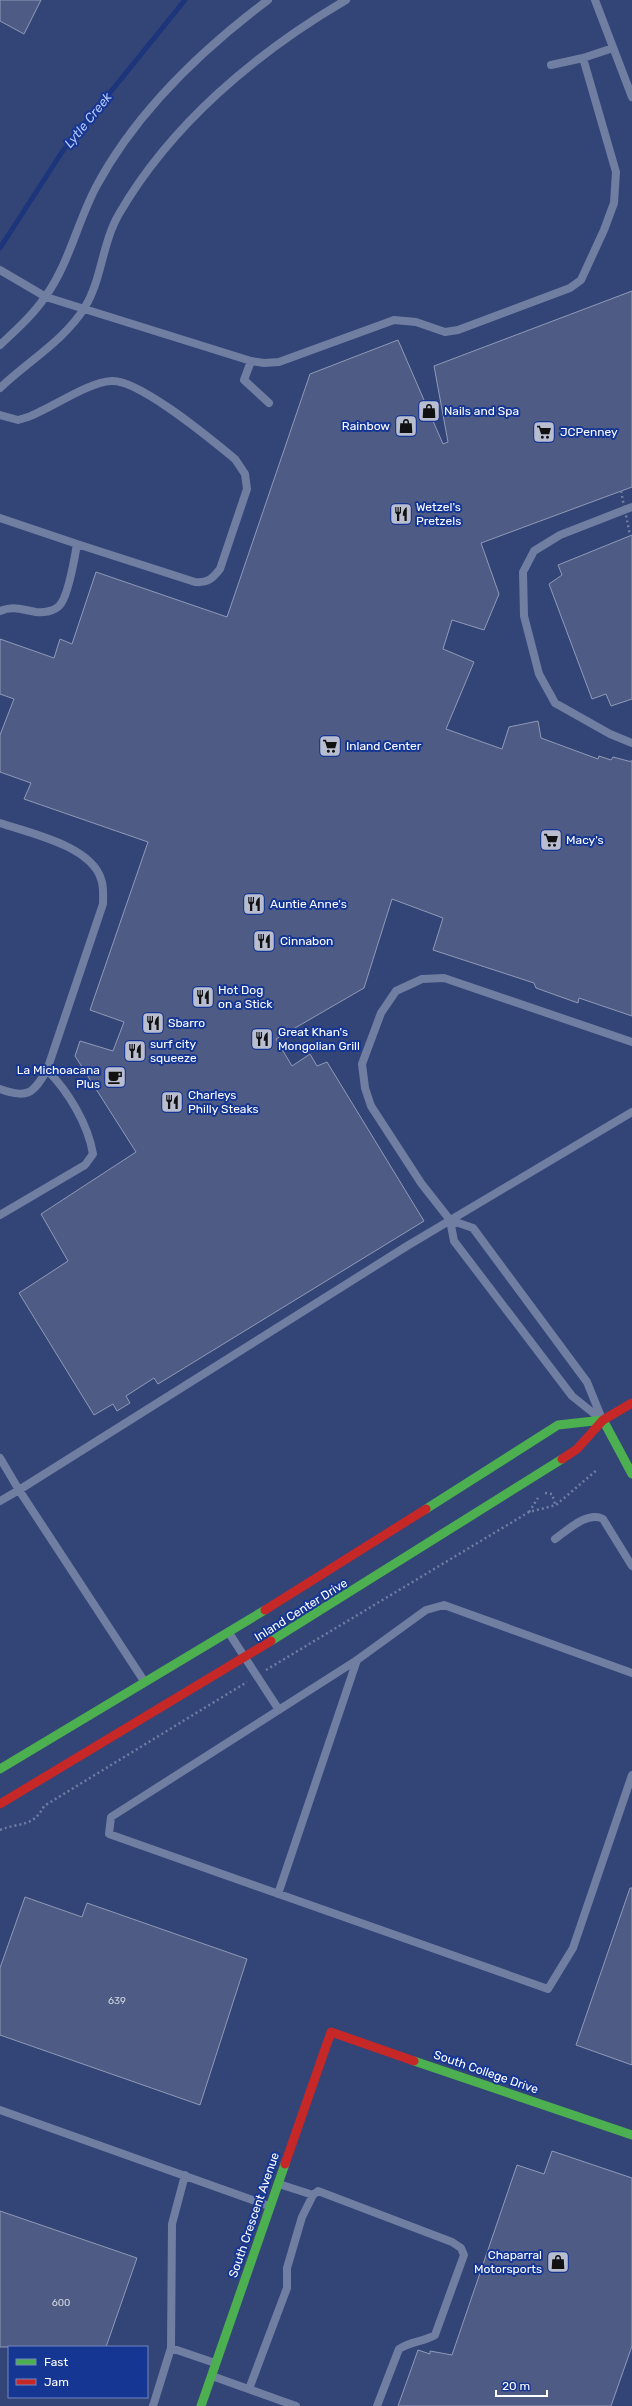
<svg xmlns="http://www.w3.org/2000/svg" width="632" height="2406" viewBox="0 0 632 2406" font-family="Rubik,sans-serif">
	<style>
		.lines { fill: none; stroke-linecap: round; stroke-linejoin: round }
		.stream { stroke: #1d357b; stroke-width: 5 }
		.building { fill: #4e5c85; stroke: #909ab7 }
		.path { stroke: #707ea2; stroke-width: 2.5; stroke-dasharray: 2 3; stroke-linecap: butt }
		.lane { stroke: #707ea2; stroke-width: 8 }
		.fast { stroke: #4caf50; stroke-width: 9 }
		.jam { stroke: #c62828; stroke-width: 9 }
		.path-bridge { stroke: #707ea2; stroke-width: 2.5; stroke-dasharray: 2 3; stroke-linecap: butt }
		.labels { text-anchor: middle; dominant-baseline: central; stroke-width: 4; stroke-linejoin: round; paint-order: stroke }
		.number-label { font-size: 10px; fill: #d3d6e0 }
		.poi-label { font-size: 12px; fill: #fff; stroke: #163694; text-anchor: start }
		.street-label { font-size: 12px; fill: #fff; stroke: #163694 }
		.water-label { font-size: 13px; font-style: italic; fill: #b1c5f8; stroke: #163694 }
	</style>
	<rect width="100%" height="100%" fill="#347"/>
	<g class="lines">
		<path class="stream" d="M0,248L62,152L185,0"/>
	</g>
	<path class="building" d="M0,0H41L24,34L0,21Z
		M632,291V487L481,543L499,594L484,630L452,620L443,649L474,662L446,729L502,749L509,727L538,721L541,738L598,759L599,756L611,760L613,757L632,762V1016L579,998L578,1003L536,988L534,983L433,950L443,918L392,899L364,988L276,1039L292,1066L310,1054L317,1066L327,1062L424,1221L158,1384L154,1378L126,1396L130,1403L117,1411L113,1404L94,1415L19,1293L68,1261L41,1214L136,1152L75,1056L80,1041L113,1051L124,1022L90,1010L148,842L24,799L31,783L0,772V735L14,699L0,694V639L54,658L60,639L72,644L96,572L227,617L310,374L398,340L443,444L448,442L434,366Z
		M632,535V699L611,706L606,694L592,699L549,584L562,575L558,565Z
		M630,1888H632V2065L576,2045Z
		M25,1897L82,1917L87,1903L247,1959L200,2105L0,2035V1968Z
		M552,2151L632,2178V2346L611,2406H398L418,2350L430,2354V2351L452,2355L517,2165L544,2174Z
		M0,2211L137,2258L106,2347H0Z"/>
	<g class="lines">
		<path class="path" d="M631,762L632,760
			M545,1493L552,1494L555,1504
			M529,1512L538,1498
			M266,1670L529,1512L556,1505L598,1469
			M0,1830C19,1822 33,1828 44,1806L247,1682"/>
		<path class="lane" d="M595,0L632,97
			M551,65L583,58L613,48
			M0,270L46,297L251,361L264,363L279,362L394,320L416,322L445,332L458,330L570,288L581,280L604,230L614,203L616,172L583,58
			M0,345C16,330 33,315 45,297C69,264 77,223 96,187C136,112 200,51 268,0
			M251,361L244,380L269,403
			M0,388C27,362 65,340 85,307C102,279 102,243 119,214C171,124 257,52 346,0
			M0,415L18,420L28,417C50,409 88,382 111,381C138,378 213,441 235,459L245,474L247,489L220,569C212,579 208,583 195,582L77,544C75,556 68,598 59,606C54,611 44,613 36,612C23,610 13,605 0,611
			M632,507L560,535L534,551L523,572L524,616L539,674L555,703L610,734L632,743
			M0,518L77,544
			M0,823C30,833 91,846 101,879C104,886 103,896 103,904L47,1070C33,1094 27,1099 0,1089
			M0,1215L85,1165L93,1154C88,1124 68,1091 47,1070
			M450,1220L473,1228L587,1382L602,1419
			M597,1416L572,1396L454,1241L450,1220L421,1183L371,1106L365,1088L362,1064L381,1013L396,991L422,979L444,978L632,1042
			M0,1458L19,1490L0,1501
			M555,1539C568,1530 587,1511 603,1519L632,1566
			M229,1633L279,1710
			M632,1673L444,1605L426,1610L357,1660L111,1817L109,1834L548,1989L573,1948L632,1775
			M144,1681L19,1490L407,1246L632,1112
			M278,1894L357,1660
			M0,2110L269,2206
			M279,2184L313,2195
			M171,2348L215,2363
			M212,2376L296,2406
			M249,2389L287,2288V2268L302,2217L313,2195L318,2191L452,2242L461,2248L464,2255L435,2335C423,2342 411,2341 399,2349L377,2406
			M153,2406L171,2348L172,2224L185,2175"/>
		<path class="fast" d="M603,1420L632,1474
			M426,1509L558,1425L603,1420
			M271,1641L562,1459
			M0,1769L265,1610
			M414,2061L632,2135
			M201,2406L285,2164"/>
		<path class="jam" d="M562,1459L577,1449L603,1420L632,1403
			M265,1610L426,1509
			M0,1804L271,1641
			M285,2164L331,2032L414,2061"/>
		<path class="path-bridge" d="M621,491L630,535"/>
	</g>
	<defs>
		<g id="shop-square" transform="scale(1.15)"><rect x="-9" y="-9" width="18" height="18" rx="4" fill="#b8becf" stroke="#163694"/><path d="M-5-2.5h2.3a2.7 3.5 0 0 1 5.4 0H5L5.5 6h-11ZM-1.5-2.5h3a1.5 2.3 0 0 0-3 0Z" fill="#111"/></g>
		<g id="supermarket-square" transform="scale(1.15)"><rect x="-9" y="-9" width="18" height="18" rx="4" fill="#b8becf" stroke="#163694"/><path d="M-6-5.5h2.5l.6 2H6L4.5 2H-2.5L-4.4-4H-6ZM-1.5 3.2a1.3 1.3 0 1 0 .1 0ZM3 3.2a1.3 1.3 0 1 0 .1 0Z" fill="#111"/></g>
		<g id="restaurant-square" transform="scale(1.15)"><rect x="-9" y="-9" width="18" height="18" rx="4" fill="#b8becf" stroke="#163694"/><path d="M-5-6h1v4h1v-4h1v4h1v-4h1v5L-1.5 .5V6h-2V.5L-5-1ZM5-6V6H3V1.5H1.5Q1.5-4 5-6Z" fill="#111"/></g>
		<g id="cafe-square" transform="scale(1.15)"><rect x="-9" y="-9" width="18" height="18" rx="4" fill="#b8becf" stroke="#163694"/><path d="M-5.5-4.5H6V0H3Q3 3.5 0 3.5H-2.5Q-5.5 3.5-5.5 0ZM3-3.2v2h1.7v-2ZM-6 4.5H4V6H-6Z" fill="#111"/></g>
	</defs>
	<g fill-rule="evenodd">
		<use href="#shop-square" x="429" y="411"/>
		<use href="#shop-square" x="406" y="426"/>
		<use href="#supermarket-square" x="544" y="432"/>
		<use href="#restaurant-square" x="401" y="514"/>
		<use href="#supermarket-square" x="330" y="746"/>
		<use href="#supermarket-square" x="551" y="840"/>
		<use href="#restaurant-square" x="254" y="904"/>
		<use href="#restaurant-square" x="264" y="941"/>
		<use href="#restaurant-square" x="203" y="997"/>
		<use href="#restaurant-square" x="153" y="1023"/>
		<use href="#restaurant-square" x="262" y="1039"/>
		<use href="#restaurant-square" x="135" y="1051"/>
		<use href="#cafe-square" x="115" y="1077"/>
		<use href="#restaurant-square" x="172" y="1102"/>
		<use href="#shop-square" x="558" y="2262"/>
	</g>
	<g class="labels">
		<g class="number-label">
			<text x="117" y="2001">639</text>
			<text x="61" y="2303">600</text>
		</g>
		<g class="poi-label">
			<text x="444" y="411">Nails and Spa</text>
			<text x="390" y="426" text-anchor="end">Rainbow</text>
			<text x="560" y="432">JCPenney</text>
			<text x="416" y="507">Wetzel's<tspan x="416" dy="14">Pretzels</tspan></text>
			<text x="346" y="746">Inland Center</text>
			<text x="566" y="840">Macy's</text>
			<text x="270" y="904">Auntie Anne's</text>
			<text x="280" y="941">Cinnabon</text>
			<text x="218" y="990">Hot Dog<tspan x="218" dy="14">on a Stick</tspan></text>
			<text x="168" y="1023">Sbarro</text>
			<text x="278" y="1032">Great Khan's<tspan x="278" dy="14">Mongolian Grill</tspan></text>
			<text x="150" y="1044">surf city<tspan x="150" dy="14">squeeze</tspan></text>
			<text x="100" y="1070" text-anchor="end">La Michoacana<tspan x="100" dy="14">Plus</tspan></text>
			<text x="188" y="1095">Charleys<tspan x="188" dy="14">Philly Steaks</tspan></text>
			<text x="542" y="2255" text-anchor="end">Chaparral<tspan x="542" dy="14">Motorsports</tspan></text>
		</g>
		<g class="street-label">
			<text transform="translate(301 1610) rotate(-32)">Inland Center Drive</text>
			<text transform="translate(486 2072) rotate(19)">South College Drive</text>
			<text transform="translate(254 2215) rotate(-71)">South Crescent Avenue</text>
		</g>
		<g class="water-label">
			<text transform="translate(88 120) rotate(-51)">Lytle Creek</text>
		</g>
	</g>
	<rect x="8" y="2346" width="140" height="52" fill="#163694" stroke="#7386bf"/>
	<rect x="16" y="2359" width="20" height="6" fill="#4caf50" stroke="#7386bf"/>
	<text x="44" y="2366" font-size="12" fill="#ffffff">Fast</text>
	<rect x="16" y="2379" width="20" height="6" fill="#c62828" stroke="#7386bf"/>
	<text x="44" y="2386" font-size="12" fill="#ffffff">Jam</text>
	<path d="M496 2390v6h51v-6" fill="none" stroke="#ffffff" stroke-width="2"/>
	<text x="502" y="2390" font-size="12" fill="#ffffff" stroke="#163694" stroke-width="3" paint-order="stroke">20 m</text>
</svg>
